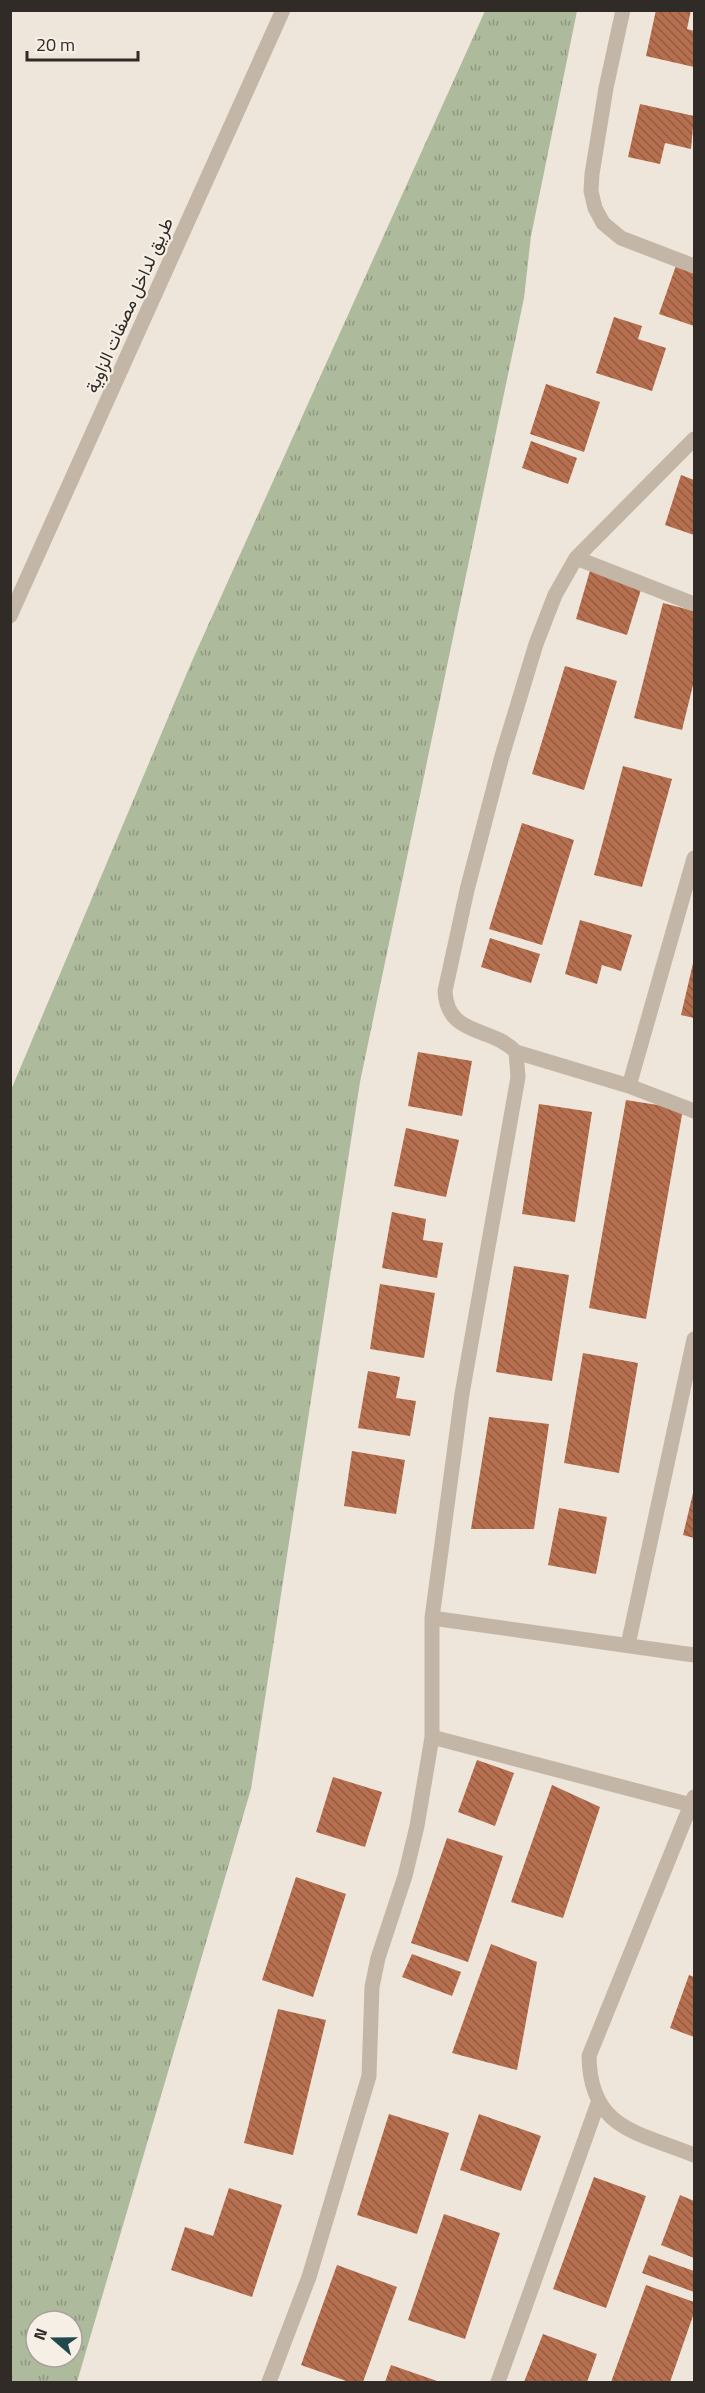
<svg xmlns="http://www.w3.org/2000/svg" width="705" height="2393" viewBox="0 0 705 2393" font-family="'Titillium Web',Vazirmatn,sans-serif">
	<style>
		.park { fill: url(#park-tufts); fill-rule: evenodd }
		.building { fill: url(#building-back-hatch) }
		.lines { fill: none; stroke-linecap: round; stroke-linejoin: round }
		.minor { stroke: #c4b6a7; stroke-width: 15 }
		.tertiary { stroke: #c4b6a7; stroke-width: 15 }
		.labels { text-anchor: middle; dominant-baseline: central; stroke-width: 4.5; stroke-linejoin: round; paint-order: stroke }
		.street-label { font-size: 18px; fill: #312b27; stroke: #f6efe5 }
	</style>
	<defs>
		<pattern id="park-tufts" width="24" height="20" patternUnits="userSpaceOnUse" patternTransform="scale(1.5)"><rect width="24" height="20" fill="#aeba9c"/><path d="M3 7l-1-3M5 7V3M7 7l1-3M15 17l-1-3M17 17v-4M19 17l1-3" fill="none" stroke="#8e977f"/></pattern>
		<pattern id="building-back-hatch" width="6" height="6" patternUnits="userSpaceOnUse" patternTransform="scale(1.5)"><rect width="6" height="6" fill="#b66f4f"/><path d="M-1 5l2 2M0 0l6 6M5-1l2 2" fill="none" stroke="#955b42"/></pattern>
	</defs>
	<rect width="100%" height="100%" fill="#eee6da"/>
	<path class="park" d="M485,11H577L531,236L524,298L360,1082L251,1789L77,2382H11V1090L192,661ZM36,2321H72V2357H36Z"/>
	<path class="building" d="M656,10H691L687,29L694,31V67L646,56Z
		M640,104L694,116L691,149L665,143L660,164L628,157Z
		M679,257L694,262V326L659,314Z
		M614,317L642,326L638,339L666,348L652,391L596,373Z
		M546,384L600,402L584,452L530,434Z
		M531,441L577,458L568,484L522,468Z
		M681,475L694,480V535L665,525Z
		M591,567L643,583L627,635L576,619Z
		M663,603L694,611V681L682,730L634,718Z
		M565,666L617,681L584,790L532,774Z
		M623,766L672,779L642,887L594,875Z
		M522,823L574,840L542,945L489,929Z
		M580,920L632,935L621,971L602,965L597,984L565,974Z
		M490,938L540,954L531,983L481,967Z
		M694,959V1018L681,1015Z
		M418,1052L472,1061L462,1116L408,1106Z
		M626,1100L683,1109L646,1319L589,1308Z
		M539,1104L592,1112L575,1222L522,1214Z
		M406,1128L459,1140L446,1197L394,1186Z
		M392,1212L426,1219L423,1240L443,1243L437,1278L382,1268Z
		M514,1266L569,1275L552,1381L496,1372Z
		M380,1284L435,1293L424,1358L370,1349Z
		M583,1353L638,1363L619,1473L564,1463Z
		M368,1371L400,1377L396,1398L416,1401L410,1436L358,1428Z
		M489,1417L549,1424L534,1529H471Z
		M352,1451L405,1460L396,1514L344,1506Z
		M694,1489V1538L683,1535Z
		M559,1508L607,1517L596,1574L548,1565Z
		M477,1760L514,1773L495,1826L458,1812Z
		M333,1777L382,1792L365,1847L316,1832Z
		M552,1785L600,1807L563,1918L511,1902Z
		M447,1838L503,1856L468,1962L411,1943Z
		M296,1877L346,1894L313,1997L262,1980Z
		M491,1944L537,1962L517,2070L452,2053Z
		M412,1954L461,1972L452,1996L402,1977Z
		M689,1975L694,1977V2037L670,2028Z
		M278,2009L326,2020L293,2155L244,2143Z
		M389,2114L449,2133L417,2234L357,2215Z
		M479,2114L541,2136L521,2191L460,2170Z
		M594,2177L646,2196L606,2308L553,2289Z
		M229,2188L282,2205L252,2297L171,2270L185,2227L213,2236Z
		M680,2195L694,2201V2258L661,2245Z
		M444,2214L500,2233L465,2339L408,2320Z
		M649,2255L694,2271V2292L642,2273Z
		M337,2265L397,2287L363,2382H349L301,2365Z
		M646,2285L694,2302V2313L670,2382H611Z
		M543,2334L597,2354L587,2382H524Z
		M391,2365L440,2382H385Z"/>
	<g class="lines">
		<path class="minor" d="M623,10L606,88L592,174L591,191L595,208L603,223L621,238L694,266
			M576,558L694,604
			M516,1052L629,1086L694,1111
			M629,1086L694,858
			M432,1618L694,1655
			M628,1645L694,1339
			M432,1737L691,1805
			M694,1797L589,2056C590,2129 637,2132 694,2155
			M269,2382L309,2277L369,2076L372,1987L378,1958L405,1876L417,1826L432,1737V1618L462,1394L518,1077L516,1052C492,1026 447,1037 445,991L467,890L502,756L536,644L555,595L576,558L694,439
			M498,2382L598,2103"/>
		<path class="tertiary" d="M10,616L283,10"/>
	</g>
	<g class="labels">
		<g class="street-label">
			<text transform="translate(129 305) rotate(-66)">طريق لداخل مصفات الزاوية</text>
		</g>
	</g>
	<rect width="705" height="2393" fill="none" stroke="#312b27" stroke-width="24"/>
	<g transform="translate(54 2339) rotate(290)"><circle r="28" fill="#f6efe5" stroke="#a7a199" stroke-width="1.5"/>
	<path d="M0-4.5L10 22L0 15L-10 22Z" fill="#22484d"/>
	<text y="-9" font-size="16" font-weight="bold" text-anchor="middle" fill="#312b27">N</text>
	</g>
	<path d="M27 51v9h111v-9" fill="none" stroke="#312b27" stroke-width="3"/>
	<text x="36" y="51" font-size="18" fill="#312b27" stroke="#f6efe5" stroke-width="4.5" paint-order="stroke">20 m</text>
</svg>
